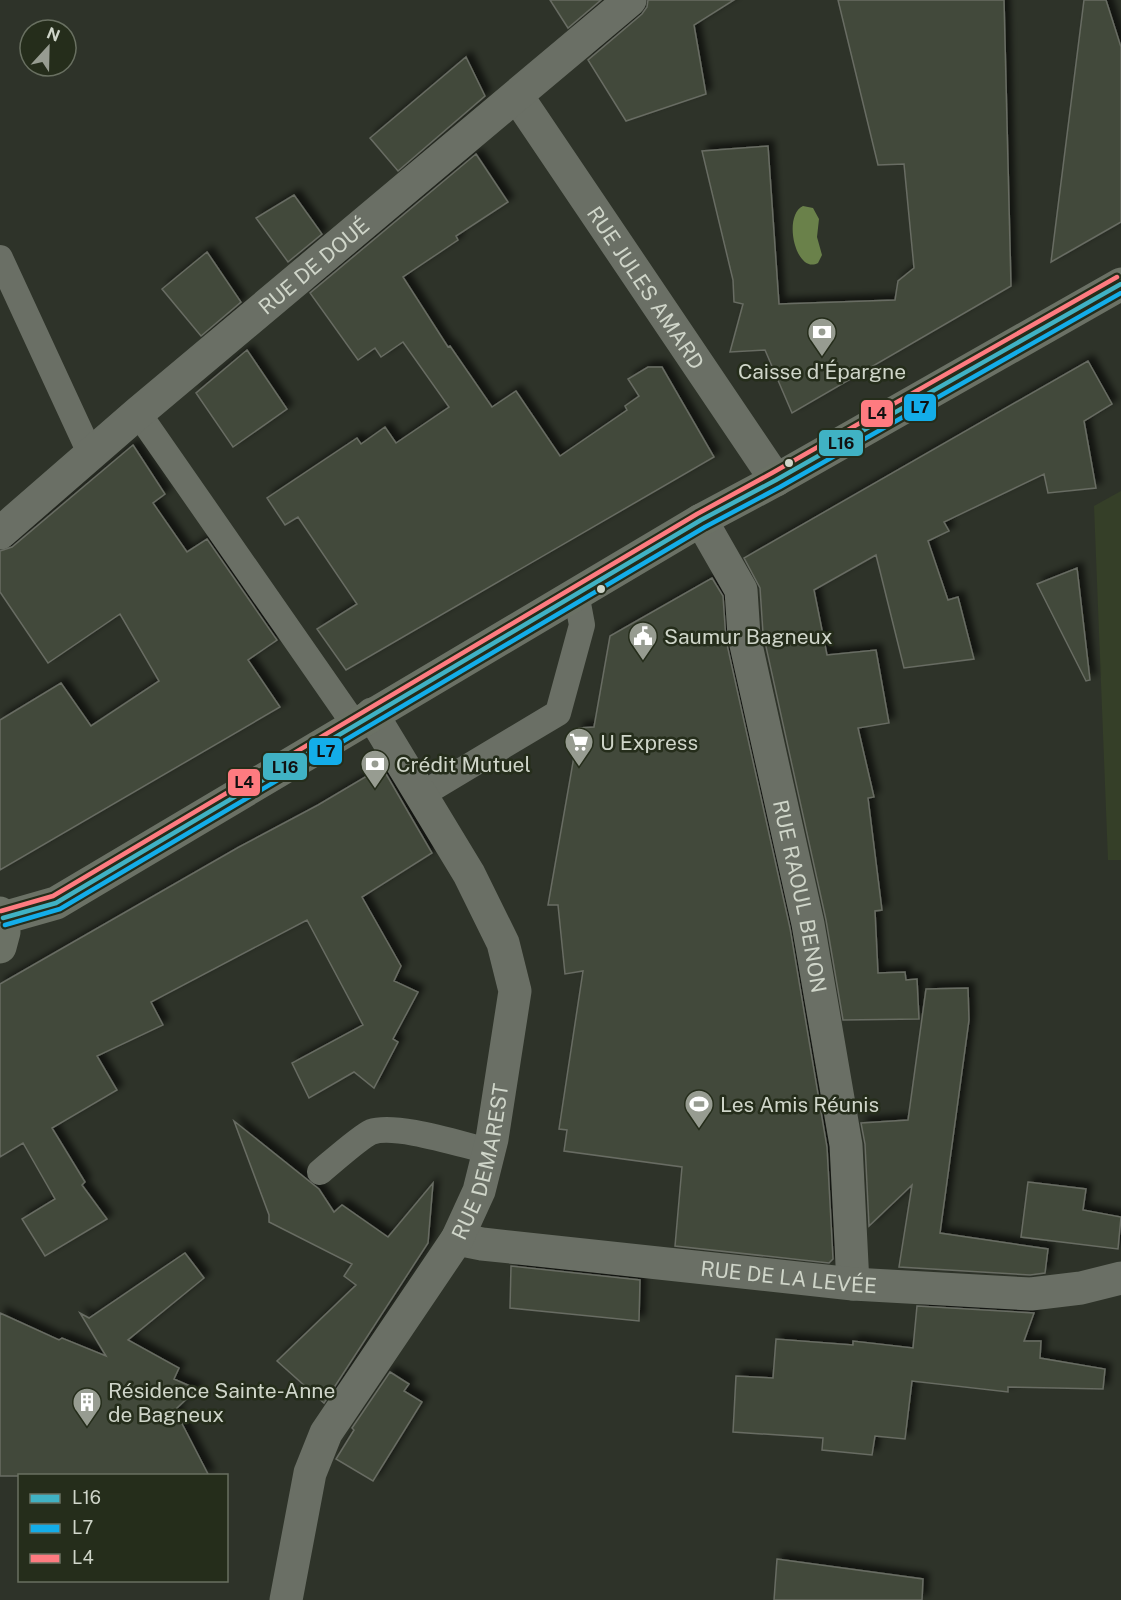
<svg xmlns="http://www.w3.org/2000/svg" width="1121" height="1600" viewBox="0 0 1121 1600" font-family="'Public Sans',sans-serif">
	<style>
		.built { fill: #353f28 }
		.water { fill: #6a814a }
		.building { fill: #434a3a; stroke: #686c63; stroke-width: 1.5; filter: url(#shadow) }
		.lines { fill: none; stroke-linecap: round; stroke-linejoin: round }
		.service { stroke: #6a6f65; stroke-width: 26 }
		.minor { stroke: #6a6f65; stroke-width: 33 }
		.secondary { stroke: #6b7165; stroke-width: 33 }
		.bus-1-casing { stroke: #252d1b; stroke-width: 9 }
		.bus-2-casing { stroke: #252d1b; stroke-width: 9 }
		.bus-3-casing { stroke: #252d1b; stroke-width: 9 }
		.bus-1 { stroke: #40b2c4; stroke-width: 4.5 }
		.bus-2 { stroke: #13ade9; stroke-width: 4.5 }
		.bus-3 { stroke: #fe7b80; stroke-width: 4.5 }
		.bus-dot { fill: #cfd5c9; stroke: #252d1b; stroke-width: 2 }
		.labels { text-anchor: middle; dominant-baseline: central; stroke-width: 5; stroke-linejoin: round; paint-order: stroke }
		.street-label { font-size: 21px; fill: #cfd5c9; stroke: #252d1b }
		.poi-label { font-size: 21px; fill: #cfd5c9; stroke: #252d1b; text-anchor: start }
		.line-badge { stroke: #252d1b; stroke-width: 2 }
		.pale-badge-label { font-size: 16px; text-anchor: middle; font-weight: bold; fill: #111 }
	</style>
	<defs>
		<filter id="shadow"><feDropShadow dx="5.5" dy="-5.5" stdDeviation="3" flood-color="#0009"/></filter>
	</defs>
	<rect width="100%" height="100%" fill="#2e3329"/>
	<path class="built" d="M1121,491V860H1108L1094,506Z"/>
	<path class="water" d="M803,206L813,208L819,219L817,237L822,255L818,263C796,275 782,216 803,206Z"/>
	<path class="building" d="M550,0H601L568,28Z
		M648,0H734L694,25L706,94L626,121L588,60L642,14L647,7Z
		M838,0H1004L1011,286L792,413L765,350L730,352L743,304L734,302L733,280L702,151L768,146L779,304L895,300L898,281L914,268L904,164L878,165Z
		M1084,0H1106L1121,47V222L1051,262Z
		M466,57L485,96L398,171L370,138Z
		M476,154L508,202L456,236L458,240L403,277L448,347L450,346L492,407L516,391L560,456L627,410L625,406L639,396L628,379L648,367H662L714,457L346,670L317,629L357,604L298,517L285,525L267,498L357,438L361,444L385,427L396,443L449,407L403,342L381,357L375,348L358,360L310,293Z
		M294,195L322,234L288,262L256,218Z
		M207,252L241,302L201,336L162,289Z
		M247,350L287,409L233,447L196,393Z
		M1088,361L1112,404L1084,421L1096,488L1048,493L1044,474L944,522L949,531L928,541L948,600L958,597L974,659L904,668L876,555L814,590L827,655L876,650L889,723L858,728L874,797L868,798L882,910L875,911L878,973L905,972L906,980L917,979L919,1019L843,1020L826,920L763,633L760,588L744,558Z
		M133,445L165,494L153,503L187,552L207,539L277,640L248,660L280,707L0,870V720L61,683L91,726L159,681L120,614L48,663L0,592V551L12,547Z
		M1077,568L1090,680L1086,681L1037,584Z
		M712,578L723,596L726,640L790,928L827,1147L833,1259L829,1263L675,1246L682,1167L564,1151L567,1130L559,1129L583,971L565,974L558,905H548L579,728L594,727L610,636Z
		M382,767L432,853L362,897L401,966L394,981L418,992L393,1039L398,1042L374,1088L354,1072L309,1098L292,1063L363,1025L307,920L151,1002L163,1025L97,1056L117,1090L52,1128L85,1182L82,1185L107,1219L45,1256L22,1219L55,1199L23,1143L0,1157V984L239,847L318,805Z
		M968,988L969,1020L940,1233L1048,1249L1045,1273L1030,1275L899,1267L912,1185L869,1226L865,1144L861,1123L908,1120L926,989Z
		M234,1121L319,1189L334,1212L342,1205L388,1237L433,1183L428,1243L324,1403L277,1361L356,1285L344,1276L352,1264L269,1222V1215Z
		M1028,1182L1086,1189L1083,1210L1121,1217L1118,1249L1021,1237Z
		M185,1253L204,1278L128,1340L179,1368L174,1379L197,1389L175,1410L209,1476H0V1313L59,1340L62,1338L106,1356L80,1313L89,1318Z
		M511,1266L640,1280L639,1321L510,1308Z
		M917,1306L1034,1313L1024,1341H1041L1040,1358L1105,1369L1103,1389L1008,1387V1392L912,1381L905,1439L875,1436L872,1455L822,1450L823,1438L733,1432L736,1376L773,1378L776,1339L853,1345V1341L913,1348Z
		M390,1372L409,1384L404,1391L422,1402L373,1481L336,1459L354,1430L352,1428Z
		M777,1559L923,1579L922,1600H774Z"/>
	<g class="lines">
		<path class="service" d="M0,258L91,455
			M138,413L355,725
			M421,795L558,713L582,625L576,593
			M320,1172C331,1163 360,1137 371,1132C396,1123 462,1145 489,1151"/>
		<g class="minor">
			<path id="s1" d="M517,96L776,480"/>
			<path id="s2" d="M701,520L741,590L744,636L808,924L846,1145L853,1284"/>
			<path id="s3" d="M0,533L138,413L630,0"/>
			<path id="s4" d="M457,1239L482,1244L853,1284L1031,1294L1081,1288L1121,1278"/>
			<path id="s5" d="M286,1600L310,1473L326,1433L457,1239L479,1191L492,1139L515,991L503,943L469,874L372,714"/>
		</g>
		<path class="secondary" d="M0,913L4,932L0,947
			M3,918L56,903L701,520L776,480L1121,284"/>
		<g class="bus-1-casing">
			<path id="bus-1" d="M3,918L56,903L701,520L776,480L1121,284"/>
		</g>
		<g class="bus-2-casing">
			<path id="bus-2" d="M5,925L60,909L705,527L780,487L1121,293"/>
		</g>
		<g class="bus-3-casing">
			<path id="bus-3" d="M1,911L53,896L697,514L772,473L1117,277"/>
		</g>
		<use href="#bus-1" class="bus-1"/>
		<use href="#bus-2" class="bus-2"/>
		<use href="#bus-3" class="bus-3"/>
	</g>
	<defs>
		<g id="bank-pin" transform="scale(1.5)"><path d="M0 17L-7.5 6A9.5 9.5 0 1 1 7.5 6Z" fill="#979c91" stroke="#252d1b"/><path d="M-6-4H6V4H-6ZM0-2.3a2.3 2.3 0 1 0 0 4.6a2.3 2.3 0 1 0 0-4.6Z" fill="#fff"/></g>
		<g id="civic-pin" transform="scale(1.5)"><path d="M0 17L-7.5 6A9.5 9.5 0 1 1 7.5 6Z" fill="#979c91" stroke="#252d1b"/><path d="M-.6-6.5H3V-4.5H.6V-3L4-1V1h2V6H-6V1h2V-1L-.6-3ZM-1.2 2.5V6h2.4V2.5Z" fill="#fff"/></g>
		<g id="supermarket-pin" transform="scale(1.5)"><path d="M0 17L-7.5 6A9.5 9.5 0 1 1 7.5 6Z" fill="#979c91" stroke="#252d1b"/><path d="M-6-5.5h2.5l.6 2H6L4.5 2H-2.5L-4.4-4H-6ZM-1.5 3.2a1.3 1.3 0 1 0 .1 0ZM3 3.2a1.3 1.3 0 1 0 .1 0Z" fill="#fff"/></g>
		<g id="stadium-pin" transform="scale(1.5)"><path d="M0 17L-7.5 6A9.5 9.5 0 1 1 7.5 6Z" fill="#979c91" stroke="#252d1b"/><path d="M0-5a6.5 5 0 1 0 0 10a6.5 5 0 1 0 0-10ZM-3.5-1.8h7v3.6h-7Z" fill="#fff"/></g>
		<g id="building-pin" transform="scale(1.5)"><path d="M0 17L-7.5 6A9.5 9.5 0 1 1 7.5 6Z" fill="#979c91" stroke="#252d1b"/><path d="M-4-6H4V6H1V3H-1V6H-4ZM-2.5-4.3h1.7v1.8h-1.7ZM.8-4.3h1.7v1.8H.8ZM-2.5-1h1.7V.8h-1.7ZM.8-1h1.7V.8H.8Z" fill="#fff"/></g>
	</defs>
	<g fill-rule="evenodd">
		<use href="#bank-pin" x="822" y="332"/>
		<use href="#civic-pin" x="643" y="636"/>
		<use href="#supermarket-pin" x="579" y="742"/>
		<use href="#bank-pin" x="375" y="764"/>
		<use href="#stadium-pin" x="699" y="1104"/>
		<use href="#building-pin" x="87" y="1402"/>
	</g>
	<g class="bus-dot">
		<circle cx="789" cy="463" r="5"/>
		<circle cx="601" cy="589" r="5"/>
	</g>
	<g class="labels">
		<g class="street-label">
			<text stroke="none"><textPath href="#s3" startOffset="412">RUE DE DOUÉ</textPath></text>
			<text stroke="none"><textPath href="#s1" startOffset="231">RUE JULES AMARD</textPath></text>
			<text stroke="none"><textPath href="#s2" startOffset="393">RUE RAOUL BENON</textPath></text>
			<text stroke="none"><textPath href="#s5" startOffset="488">RUE DEMAREST</textPath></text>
			<text stroke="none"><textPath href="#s4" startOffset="334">RUE DE LA LEVÉE</textPath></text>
		</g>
		<g class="poi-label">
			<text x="822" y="371" text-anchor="middle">Caisse d'Épargne</text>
			<text x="664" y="636">Saumur Bagneux</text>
			<text x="600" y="742">U Express</text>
			<text x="396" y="764">Crédit Mutuel</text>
			<text x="720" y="1104">Les Amis Réunis</text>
			<text x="108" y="1390">Résidence Sainte-Anne<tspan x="108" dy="24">de Bagneux</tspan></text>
		</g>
	</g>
	<g class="line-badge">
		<rect x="903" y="393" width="34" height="29" rx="6" fill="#13ade9"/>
		<rect x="860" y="399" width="34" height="29" rx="6" fill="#fe7b80"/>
		<rect x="818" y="429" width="46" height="28" rx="6" fill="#40b2c4"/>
		<rect x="308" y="737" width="35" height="29" rx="6" fill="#13ade9"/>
		<rect x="262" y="752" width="46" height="29" rx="6" fill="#40b2c4"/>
		<rect x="227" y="768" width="34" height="29" rx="6" fill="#fe7b80"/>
	</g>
	<g class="pale-badge-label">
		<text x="920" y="413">L7</text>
		<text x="877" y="419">L4</text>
		<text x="841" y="449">L16</text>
		<text x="326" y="757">L7</text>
		<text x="285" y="773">L16</text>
		<text x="244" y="788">L4</text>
	</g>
	<rect x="18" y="1474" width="210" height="108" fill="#252d1b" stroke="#697061" stroke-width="1.5"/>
	<rect x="30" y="1494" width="30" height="9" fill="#40b2c4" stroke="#697061" stroke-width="1.5"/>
	<text x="72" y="1504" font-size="18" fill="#cfd5c9">L16</text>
	<rect x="30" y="1524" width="30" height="9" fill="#13ade9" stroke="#697061" stroke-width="1.5"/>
	<text x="72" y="1534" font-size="18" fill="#cfd5c9">L7</text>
	<rect x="30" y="1554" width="30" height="9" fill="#fe7b80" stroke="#697061" stroke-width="1.5"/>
	<text x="72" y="1564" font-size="18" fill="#cfd5c9">L4</text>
	<g transform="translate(48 48) rotate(22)"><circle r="28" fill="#252d1b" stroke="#697061" stroke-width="1.5"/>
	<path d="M0-4.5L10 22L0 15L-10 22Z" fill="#979c91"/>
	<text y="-9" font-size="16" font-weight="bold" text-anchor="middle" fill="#cfd5c9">N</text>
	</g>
</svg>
